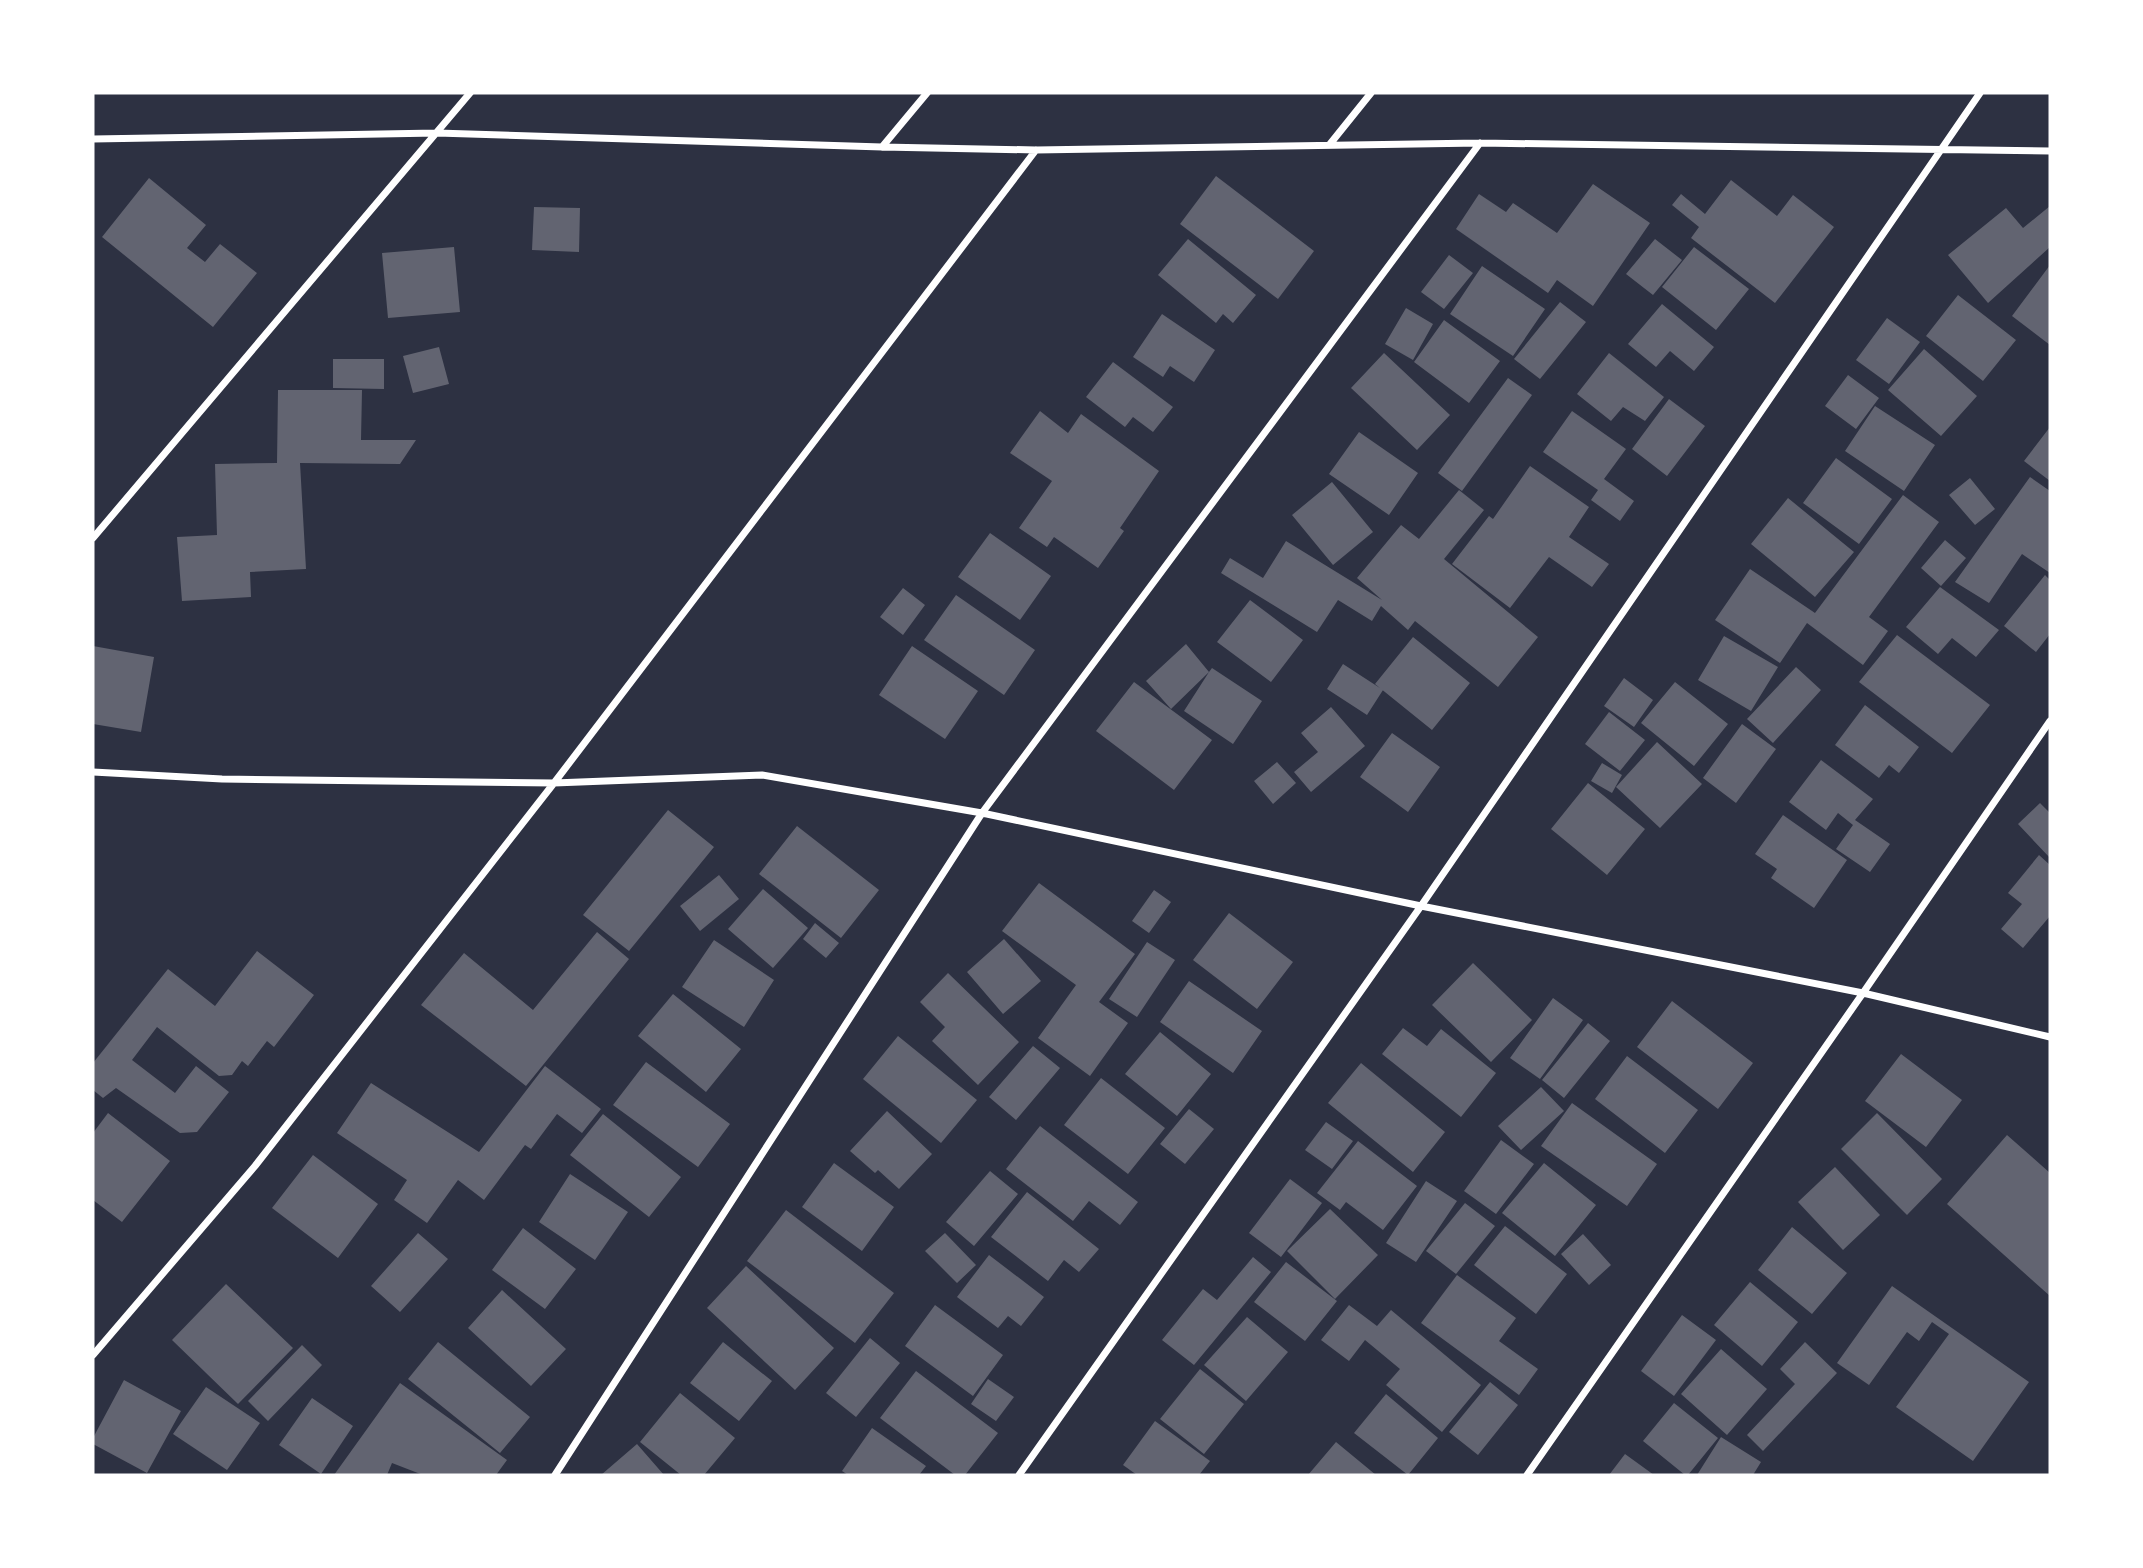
<svg xmlns="http://www.w3.org/2000/svg" width="2143" height="1568" viewBox="0 0 2143 1568" font-family="Signika,sans-serif">
	<style>
		.building { fill: #626471 }
		.lines { fill: none; stroke-linecap: round; stroke-linejoin: round }
		.minor { stroke: #fff; stroke-width: 7 }
	</style>
	<rect width="100%" height="100%" fill="#2d3142"/>
	<path class="building" d="M1216,176L1314,251L1278,299L1180,224Z
		M149,178L206,225L187,248L205,262L220,244L257,273L213,327L102,237Z
		M1731,180L1777,216L1793,195L1834,227L1775,303L1691,238L1699,227L1672,205L1681,194L1705,214Z
		M1593,184L1650,223L1593,306L1557,280L1548,293L1456,229L1479,194L1506,212L1513,203L1557,233Z
		M2050,206V247L1988,303L1948,255L2006,208L2023,228Z
		M534,207L580,208L579,252L532,250Z
		M1188,239L1256,295L1233,323L1223,314L1216,323L1158,275Z
		M1655,239L1682,260L1653,295L1626,274Z
		M454,247L460,312L388,318L382,253Z
		M1694,247L1749,289L1716,330L1662,287Z
		M1449,255L1473,273L1444,309L1421,292Z
		M2050,265V345L2012,316Z
		M1482,266L1545,309L1513,356L1450,314Z
		M1958,295L2016,340L1983,381L1926,336Z
		M1560,302L1586,322L1540,379L1514,359Z
		M1662,304L1714,347L1694,371L1670,351L1656,367L1628,344Z
		M1406,308L1433,324L1413,360L1385,344Z
		M1162,314L1215,350L1194,382L1170,366L1163,377L1133,357Z
		M1887,318L1920,342L1889,384L1856,360Z
		M1444,320L1500,361L1469,403L1414,362Z
		M439,347L449,384L413,393L403,356Z
		M1924,349L1977,396L1941,436L1888,390Z
		M1384,353L1450,415L1417,450L1351,388Z
		M1609,353L1664,397L1645,421L1623,407L1611,421L1577,394Z
		M333,359H384V389L333,388Z
		M1113,362L1173,407L1153,432L1133,417L1125,427L1086,397Z
		M1848,375L1879,398L1856,429L1825,406Z
		M1508,378L1532,395L1462,491L1438,473Z
		M278,390H362L361,440H416L400,464L300,463L306,569L250,572L251,597L182,601L177,537L217,535L215,464L277,463Z
		M1669,399L1705,426L1667,476L1632,449Z
		M1875,406L1935,445L1904,491L1845,451Z
		M1040,411L1068,433L1081,414L1159,471L1120,528L1124,531L1098,568L1054,537L1047,547L1019,528L1052,481L1010,453Z
		M1572,411L1626,449L1604,479L1634,501L1620,521L1591,500L1598,490L1543,452Z
		M2050,427V481L2024,461Z
		M1359,432L1418,473L1389,515L1329,474Z
		M1836,458L1892,499L1859,544L1803,503Z
		M1530,466L1589,507L1569,537L1609,564L1592,587L1549,557L1510,608L1452,564L1489,516L1493,519Z
		M2030,477L2050,491V573L2022,554L1989,603L1955,582Z
		M1970,478L1995,509L1975,525L1949,495Z
		M1332,482L1373,532L1333,565L1292,515Z
		M1459,490L1484,510L1444,559L1538,637L1498,687L1415,621L1408,630L1381,606L1372,621L1338,600L1317,632L1221,573L1230,558L1263,578L1286,541L1382,600L1357,578L1401,525L1419,539Z
		M1903,495L1939,522L1869,617L1888,631L1863,665L1807,623L1780,663L1715,620L1750,569L1815,613Z
		M1788,498L1854,552L1815,597L1751,544Z
		M990,533L1051,576L1020,620L958,577Z
		M1945,540L1966,558L1941,586L1921,568Z
		M2045,575L2050,580V634L2036,652L2004,626Z
		M1940,587L1999,630L1976,657L1952,638L1938,654L1906,627Z
		M903,588L925,605L903,635L880,617Z
		M956,595L1035,650L1004,695L924,640Z
		M1250,600L1303,640L1271,682L1217,642Z
		M1897,635L1990,705L1952,753L1859,682Z
		M1724,636L1778,667L1751,711L1698,680Z
		M1413,637L1470,683L1432,730L1375,684Z
		M1186,644L1209,672L1212,668L1262,701L1233,744L1184,711L1209,672L1171,709L1146,681Z
		M93,646L154,657L141,732L93,724Z
		M912,646L978,691L945,739L879,695Z
		M1343,664L1383,690L1367,715L1327,689Z
		M1796,667L1821,690L1773,743L1747,719Z
		M1624,678L1653,700L1634,727L1604,706Z
		M1134,682L1212,740L1174,790L1096,731Z
		M1675,682L1728,724L1694,766L1641,723Z
		M1865,705L1919,747L1899,773L1889,765L1879,778L1835,745Z
		M1331,707L1365,746L1311,792L1294,772L1318,752L1301,733Z
		M1609,712L1645,740L1620,771L1585,744Z
		M1742,724L1776,749L1736,803L1703,778Z
		M1392,733L1440,767L1408,812L1360,777Z
		M1657,742L1702,784L1660,828L1616,787Z
		M1821,760L1873,799L1855,820L1890,844L1870,872L1836,849L1853,825L1838,813L1826,830L1789,802Z
		M1277,762L1296,783L1273,804L1254,781Z
		M1602,763L1622,775L1612,793L1591,781Z
		M1588,783L1645,829L1607,875L1551,829Z
		M2040,803L2050,813V858L2018,824Z
		M668,810L714,847L629,951L583,915Z
		M1783,815L1847,860L1814,908L1771,878L1777,869L1755,854Z
		M797,826L879,890L841,938L759,874Z
		M2039,855L2050,865V916L2023,948L2001,929L2022,904L2008,893Z
		M719,875L739,899L700,931L680,906Z
		M1039,883L1135,954L1099,1002L1128,1023L1090,1076L1038,1038L1076,985L1002,931Z
		M763,889L808,928L773,968L728,929Z
		M1154,890L1171,902L1149,933L1132,921Z
		M1229,913L1293,962L1257,1009L1193,960Z
		M815,923L839,943L826,958L803,939Z
		M597,932L629,959L526,1086L421,1005L464,953L533,1010Z
		M1004,939L1041,981L1003,1014L967,972Z
		M714,940L774,980L744,1027L682,987Z
		M1147,942L1175,960L1137,1017L1109,999Z
		M257,951L314,995L274,1047L267,1041L248,1066L242,1061L232,1075L219,1076L157,1027L132,1060L175,1093L196,1066L229,1092L197,1132L180,1133L116,1088L103,1098L93,1090V1063L168,969L215,1006Z
		M1473,963L1532,1020L1491,1062L1432,1005Z
		M948,973L1019,1042L978,1085L932,1041L945,1027L920,1002Z
		M1189,981L1262,1031L1233,1073L1160,1022Z
		M673,994L741,1049L706,1092L638,1036Z
		M1553,998L1583,1020L1540,1079L1510,1058Z
		M1672,1001L1753,1063L1718,1109L1637,1047Z
		M1588,1023L1610,1041L1564,1098L1542,1080Z
		M1403,1028L1427,1046L1441,1029L1496,1073L1461,1117L1382,1054Z
		M1160,1032L1211,1074L1177,1116L1125,1074Z
		M898,1036L977,1100L941,1143L863,1079Z
		M1033,1046L1060,1068L1016,1120L989,1097Z
		M1901,1054L1962,1100L1926,1147L1865,1101Z
		M1627,1056L1698,1110L1665,1153L1595,1099Z
		M646,1062L730,1124L698,1167L613,1105Z
		M1361,1063L1445,1132L1413,1172L1328,1103Z
		M545,1066L601,1109L582,1133L557,1114L531,1149L525,1145L484,1200L458,1180L427,1223L394,1200L407,1180L337,1133L371,1083L479,1152Z
		M1101,1078L1165,1128L1128,1174L1064,1125Z
		M1541,1087L1564,1111L1521,1150L1498,1126Z
		M1572,1103L1657,1164L1627,1206L1541,1146Z
		M1189,1109L1214,1129L1185,1164L1160,1144Z
		M887,1111L932,1154L899,1189L878,1170L875,1173L850,1151Z
		M108,1113L170,1161L122,1222L93,1200V1133Z
		M1877,1113L1942,1179L1907,1215L1841,1149Z
		M603,1114L681,1177L649,1217L570,1155Z
		M1326,1122L1353,1141L1332,1169L1305,1150Z
		M1040,1126L1138,1202L1120,1225L1089,1201L1073,1221L1006,1169Z
		M2007,1135L2050,1173V1296L1947,1204Z
		M1501,1140L1534,1164L1496,1214L1464,1191Z
		M1358,1141L1417,1186L1383,1230L1346,1202L1340,1210L1317,1193Z
		M313,1155L378,1204L338,1258L272,1208Z
		M834,1163L894,1207L862,1251L802,1207Z
		M1544,1163L1596,1205L1555,1256L1502,1213Z
		M1835,1167L1880,1215L1843,1250L1798,1202Z
		M990,1171L1018,1194L974,1246L946,1222Z
		M570,1174L628,1212L595,1260L539,1222Z
		M1290,1179L1322,1203L1281,1257L1249,1233Z
		M1426,1181L1457,1201L1416,1262L1386,1243Z
		M1027,1192L1099,1249L1079,1272L1064,1260L1048,1281L991,1237Z
		M1465,1203L1495,1226L1456,1274L1426,1251Z
		M1330,1209L1378,1255L1335,1299L1287,1251Z
		M786,1210L894,1293L855,1343L747,1261Z
		M1505,1226L1567,1274L1536,1314L1474,1265Z
		M1792,1227L1847,1273L1812,1314L1758,1270Z
		M523,1228L576,1269L545,1309L492,1270Z
		M418,1233L448,1259L400,1312L371,1286Z
		M945,1233L976,1265L957,1283L925,1251Z
		M1583,1234L1611,1265L1589,1285L1561,1254Z
		M989,1255L1044,1297L1021,1326L1008,1316L998,1328L957,1297Z
		M1253,1257L1271,1272L1194,1365L1162,1340L1203,1289L1217,1300Z
		M1286,1262L1337,1301L1305,1341L1254,1302Z
		M746,1266L834,1348L795,1390L707,1308Z
		M1457,1275L1516,1318L1499,1341L1538,1369L1519,1395L1421,1323Z
		M1750,1282L1798,1322L1762,1366L1714,1325Z
		M226,1284L293,1348L238,1404L172,1340Z
		M1892,1286L2029,1382L1973,1461L1896,1407L1949,1334L1932,1322L1919,1341L1907,1332L1869,1385L1837,1363Z
		M502,1290L566,1349L531,1386L468,1328Z
		M935,1305L1003,1355L973,1396L905,1346Z
		M1349,1305L1377,1326L1391,1310L1481,1385L1442,1432L1386,1385L1400,1369L1365,1340L1349,1361L1321,1340Z
		M1682,1315L1716,1340L1674,1396L1641,1371Z
		M1247,1317L1288,1352L1246,1401L1204,1365Z
		M870,1338L900,1363L856,1417L826,1393Z
		M438,1342L530,1417L500,1453L408,1379Z
		M723,1342L772,1381L739,1421L690,1383Z
		M1805,1342L1837,1373L1763,1451L1747,1435L1795,1384L1780,1369Z
		M302,1345L322,1365L268,1421L248,1401Z
		M1721,1349L1767,1389L1727,1435L1681,1394Z
		M1200,1369L1244,1404L1204,1454L1160,1419Z
		M916,1371L998,1433L965,1475H955L880,1418Z
		M988,1379L1014,1397L996,1421L971,1404Z
		M124,1380L181,1411L147,1473L93,1444V1438Z
		M1490,1382L1518,1405L1478,1455L1449,1432Z
		M400,1383L507,1460L496,1475H423L392,1463L387,1475H334Z
		M206,1387L260,1423L227,1470L173,1434Z
		M680,1393L735,1438L704,1475H681L640,1442Z
		M1386,1394L1438,1438L1408,1475L1354,1433Z
		M312,1398L353,1426L321,1474L279,1445Z
		M1674,1403L1718,1438L1688,1475H1685L1643,1441Z
		M1155,1421L1210,1461L1199,1475H1137L1123,1465Z
		M872,1428L926,1466L919,1475H848L842,1471Z
		M1721,1437L1761,1462L1753,1475H1697Z
		M1336,1442L1376,1475H1308Z
		M637,1444L664,1475H601Z
		M1625,1454L1654,1475H1609Z"/>
	<g class="lines">
		<path class="minor" d="M93,139L437,133L882,147L1036,150L1480,143L2050,151
			M1330,144L1371,93
			M882,147L927,93
			M93,538L470,93
			M93,772L222,779L554,783L762,775L982,813L1421,906L1863,993L2050,1037
			M93,1355L255,1166L554,783L1036,150
			M555,1475L982,813L1480,143
			M1019,1475L1421,906L1980,93
			M1527,1475L1863,993L2050,721"/>
	</g>
	<rect width="2143" height="1568" fill="none" stroke="#ffffff" stroke-width="189"/>
</svg>
